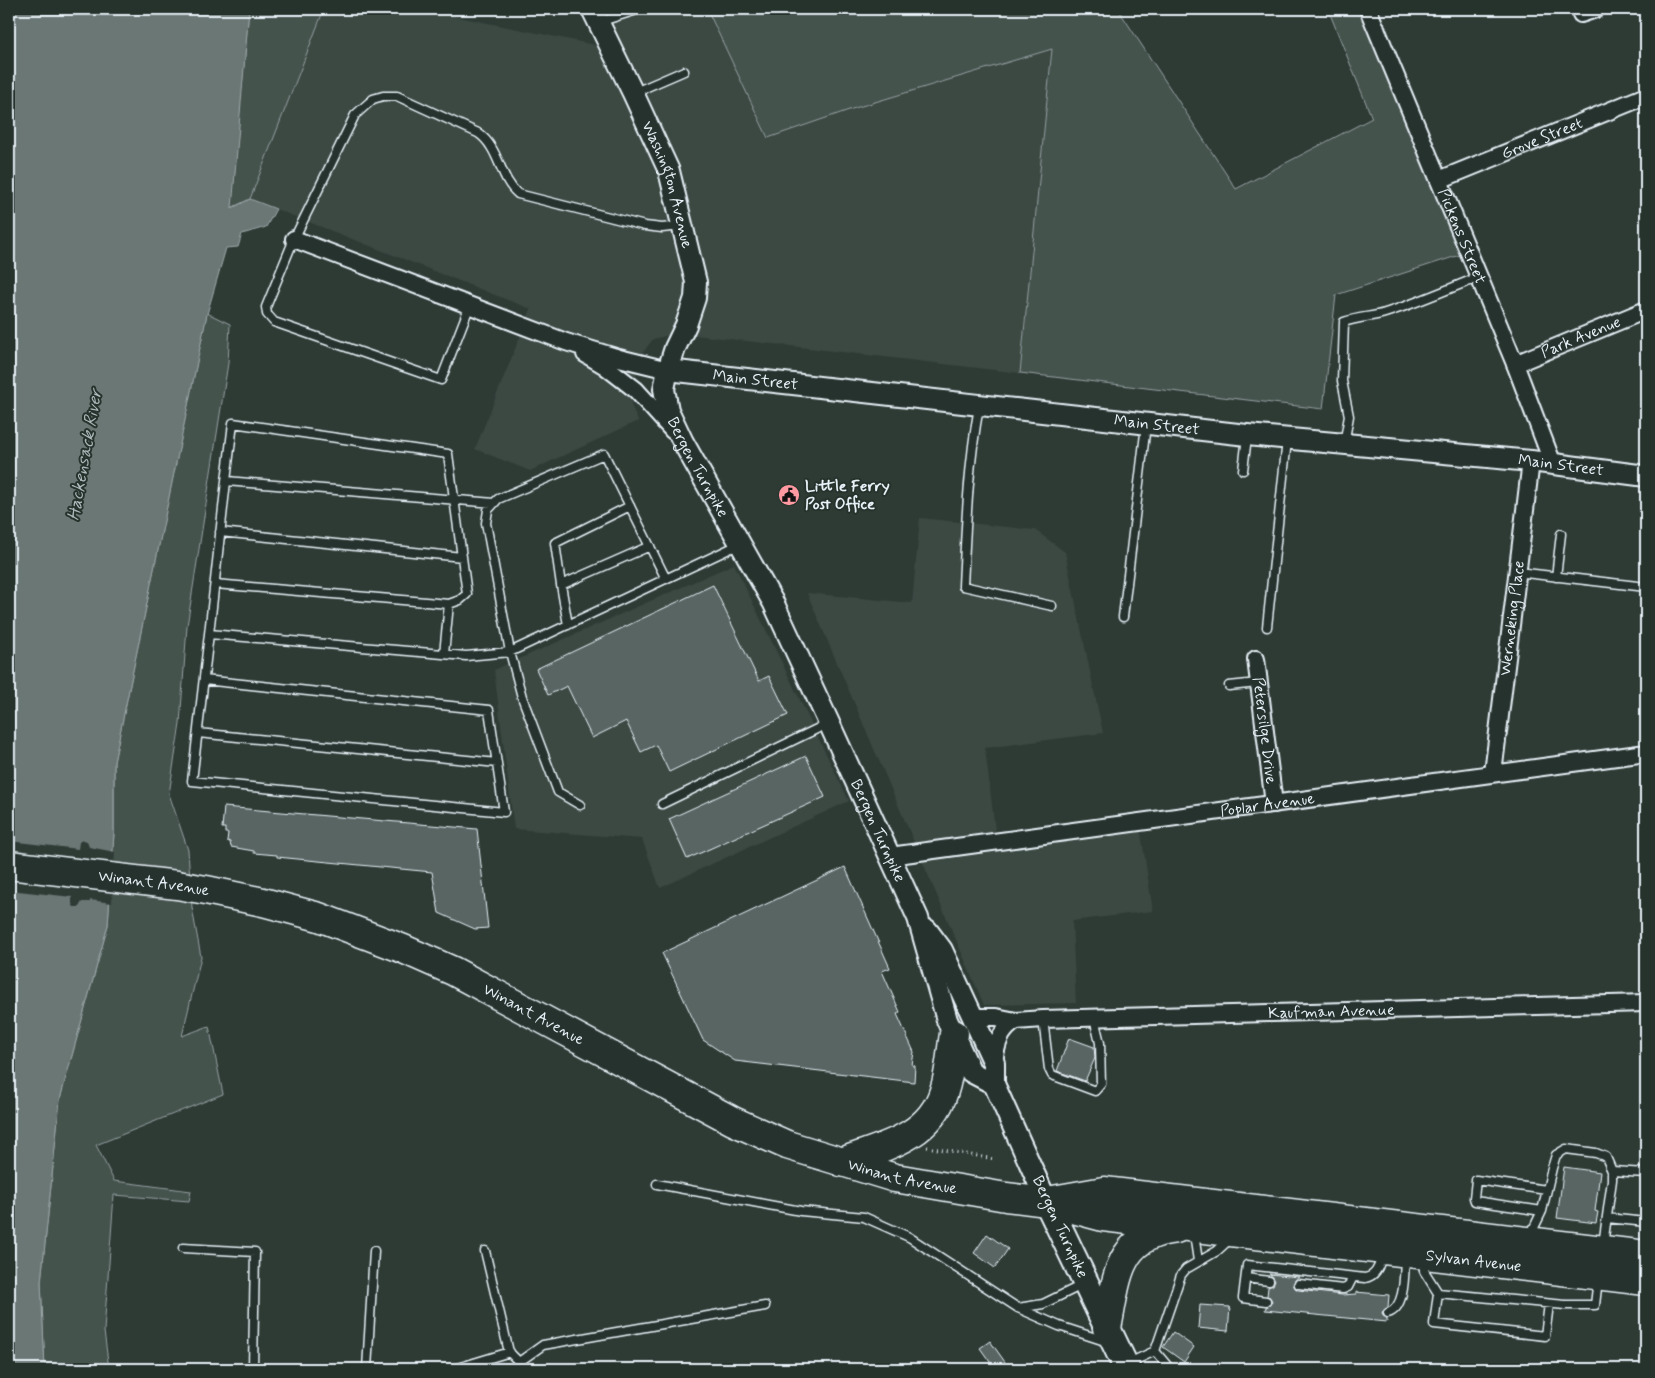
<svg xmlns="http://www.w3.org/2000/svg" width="1655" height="1378" viewBox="0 0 1655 1378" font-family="Mynerve,sans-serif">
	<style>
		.built { fill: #3b4843 }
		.green { fill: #45524e; stroke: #96a2a3 }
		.water { fill: #6b7775; stroke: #9da8a9 }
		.pier { fill: #2e3b35 }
		.building { fill: #596563; stroke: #e8f1f8 }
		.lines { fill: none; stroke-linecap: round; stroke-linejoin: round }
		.service-casing { stroke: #e8f1f8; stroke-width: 11 }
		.minor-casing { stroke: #e8f1f8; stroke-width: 20 }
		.tertiary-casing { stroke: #e8f1f8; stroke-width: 24 }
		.primary-casing { stroke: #e8f1f8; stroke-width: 29 }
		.trunk-casing { stroke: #e8f1f8; stroke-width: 31 }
		.path { stroke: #e8f1f8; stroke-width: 3; stroke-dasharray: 1 4; stroke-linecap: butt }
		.service { stroke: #26332d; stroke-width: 8 }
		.minor { stroke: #26332d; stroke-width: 16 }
		.tertiary { stroke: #26332d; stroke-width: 20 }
		.primary { stroke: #26332d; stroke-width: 25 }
		.trunk { stroke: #26332d; stroke-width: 28 }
		.labels { text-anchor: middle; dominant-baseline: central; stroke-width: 4; stroke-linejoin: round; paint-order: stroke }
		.street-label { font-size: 16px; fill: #e8f1f8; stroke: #26332d }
		.poi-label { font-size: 16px; font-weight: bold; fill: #e8f1f8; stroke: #26332d; text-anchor: start }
		.water-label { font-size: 18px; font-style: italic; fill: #b0babd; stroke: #26332d }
	</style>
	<rect width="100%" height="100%" fill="#2e3b35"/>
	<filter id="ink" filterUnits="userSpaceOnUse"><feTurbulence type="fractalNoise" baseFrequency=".02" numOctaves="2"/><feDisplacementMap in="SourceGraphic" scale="10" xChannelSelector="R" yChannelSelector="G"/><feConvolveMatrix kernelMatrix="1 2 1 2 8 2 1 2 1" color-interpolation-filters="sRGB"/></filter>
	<g filter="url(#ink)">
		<path class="built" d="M324,9H420L595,45L616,35L604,9H707L768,138L855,108L1052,49L1020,373L678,333L653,339L639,358L631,405L638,421L530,471L475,449L531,309L250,199Z
			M920,518L1035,530L1065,552L1103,733L985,748L996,838L1139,820L1153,911L1072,921L1076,1003L984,1005L807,593L912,603Z
			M734,564L849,801L660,888L642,839L514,829L494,670Z"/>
		<path class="green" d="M249,9H324L250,199L231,208Z
			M707,9H1118L1236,189L1372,118L1328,9H1367L1466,253L1336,295L1323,409L1020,373L1052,49L855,108L768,138Z
			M207,313L230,324L228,363L187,626L180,724L169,794L188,850L192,908L201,957L182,1036L209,1026L223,1094L96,1145L114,1181L191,1191L189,1201L114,1195L104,1331L109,1369H45L41,1282L60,1099L108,925L114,833V762Z"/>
		<path class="water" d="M11,9H249L232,208L250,199L276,209L266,227L242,234L238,247L226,248L207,314L114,762V833L108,925L60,1099L41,1282L45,1369H9V18Z"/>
		<path class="pier" d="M82,840L87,841L89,847L115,852L112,903L90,900V902H82L79,907H74L72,904V897L9,890V841L78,849L79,842Z"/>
		<path class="building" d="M713,585L759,681L769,676L788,715L669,772L656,745L641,752L626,721L592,738L567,686L548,695L536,669Z
			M806,756L825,797L687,859L669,819Z
			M224,807L477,829L488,928L475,929L439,913L432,872L277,857V855L254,853V851L231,847L230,842L227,841L228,833H225V828H222Z
			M845,867L890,968L882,971L900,1012L897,1014L914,1052L912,1065L915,1066L914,1082L735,1061L703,1040L662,953Z
			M1069,1038L1094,1047L1095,1058L1085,1081L1057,1071Z
			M1564,1167L1600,1172L1595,1211L1598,1212L1596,1223L1557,1218Z
			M987,1234L1008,1249L995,1268L974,1253Z
			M1269,1274L1299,1277L1295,1280L1293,1284L1295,1288L1298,1290L1342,1295L1356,1294V1292L1389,1295L1388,1307L1382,1312L1383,1316L1387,1318V1322L1265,1310L1266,1307L1270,1305L1272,1301L1270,1297L1267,1296L1268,1287L1273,1285L1275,1281L1273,1277Z
			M1200,1305L1230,1307L1228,1331L1198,1328Z
			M1173,1332L1194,1347L1184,1362L1163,1347Z
			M990,1341L1005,1362L995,1369L980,1348Z"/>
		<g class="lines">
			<g class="service-casing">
				<path id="service" d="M599,22L640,9
					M633,93L684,71
					M470,305L441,380L274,322L267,314L266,307L294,239L355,115L373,99L383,96H397L478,133C500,148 499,178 518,194L645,226L662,228L682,226
					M979,407C968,466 966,526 963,586L1052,606
					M1344,444L1349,416L1342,381L1344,322C1358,317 1372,317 1385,313C1417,303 1448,289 1479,277
					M1243,470L1247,437
					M494,503L226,481L209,634L466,656L510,652L740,544
					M630,506L555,543L561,585L650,546
					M220,532L462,557
					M1517,572L1646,587
					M1556,577L1561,534
					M215,584L449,604L460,600L467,594L448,454L233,423L226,481
					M561,585L568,625
					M1123,617L1146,425
					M1267,627L1287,440
					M444,654L449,604
					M204,680L489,710L504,812L192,781L209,634
					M1229,686L1258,683
					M198,733L497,763
					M662,804L827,724
					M580,805L558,792L522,697L510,652L486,523L488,510L498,499L604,454L666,579
					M1043,1019L1049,1069L1052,1075L1095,1091L1101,1084L1100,1043L1094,1018
					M1612,1171L1646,1173
					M657,1184L801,1211L864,1217L909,1237L1018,1308L1059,1326L1108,1342
					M1542,1211L1475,1201L1474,1198L1476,1180L1547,1190
					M1607,1218L1646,1222
					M1194,1234L1198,1261
					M1530,1236L1542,1211L1552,1168L1556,1155L1566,1149L1596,1153L1606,1157L1612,1171V1180L1603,1245
					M183,1248L255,1252L253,1369
					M485,1251L509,1352L526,1369
					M1424,1259V1271L1438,1293L1565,1305H1595L1598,1279
					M1246,1278L1269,1281
					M1299,1284L1343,1289L1348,1287L1353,1277
					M1438,1293L1434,1324L1545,1336L1549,1304
					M1266,1301L1243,1298L1247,1265L1365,1278C1377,1276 1379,1265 1383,1254
					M1018,1308L1043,1304L1082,1285
					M1388,1313C1406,1308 1404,1273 1405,1257
					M1155,1351L1170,1369
					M519,1362L543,1345L765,1306
					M1129,1363L1155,1351L1181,1275L1186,1269L1217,1251L1230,1239
					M367,1369L374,1251
					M454,1369L510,1352"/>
			</g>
			<g class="minor-casing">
				<g id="minor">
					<path id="s1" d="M1368,9L1515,364L1553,464"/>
					<path d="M1581,14L1596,9"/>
					<path id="s2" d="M1439,180L1646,96"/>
					<path d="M294,239L566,342L619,358L668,370"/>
					<path d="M585,354L605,366L636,390L673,431"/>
					<path id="s3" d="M1515,364L1646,310"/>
					<path id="s4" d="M1256,659L1274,804"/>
					<path id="s5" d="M1493,773L1531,461"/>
					<path id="s6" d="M890,856L1646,753"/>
					<path id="s7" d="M972,1017H996L1016,1021L1043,1019L1646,1003"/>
					<path d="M994,1063C996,1045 1000,1030 1016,1021"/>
				</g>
			</g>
			<g class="tertiary-casing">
				<g id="tertiary">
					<path id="s8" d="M592,9L633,93L669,171L696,282L695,298L686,325L675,348L668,370L664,389L668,410L683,442L773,602L829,723L918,918L947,1020L971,1072L994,1084"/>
					<path id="s9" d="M668,370L1247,435L1531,461L1646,476"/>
					<path d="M927,930L942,950L994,1063V1084L1047,1202"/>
				</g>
			</g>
			<g class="primary-casing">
				<path id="primary" d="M1047,1202L1127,1369"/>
			</g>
			<g class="trunk-casing">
				<g id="trunk">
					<path id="s10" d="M9,865L177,885L206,890L263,902L319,917L401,948L453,971L733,1121L787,1145L895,1178L1006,1197L1047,1202L1103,1217L1646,1281"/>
					<path d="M841,1162C882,1147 930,1138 944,1091C950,1073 951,1052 954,1034"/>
					<path d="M1053,1200L1104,1191L1646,1255"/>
					<path d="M1107,1328C1117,1280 1116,1235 1176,1229"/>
				</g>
			</g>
			<path class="path" d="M927,1147L994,1159"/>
			<use href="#service" class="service"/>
			<use href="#minor" class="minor"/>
			<use href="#tertiary" class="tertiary"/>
			<use href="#primary" class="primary"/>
			<use href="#trunk" class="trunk"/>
		</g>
	</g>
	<defs>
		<g id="civic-disc" transform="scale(1.125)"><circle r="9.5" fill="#ff9aa2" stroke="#26332d"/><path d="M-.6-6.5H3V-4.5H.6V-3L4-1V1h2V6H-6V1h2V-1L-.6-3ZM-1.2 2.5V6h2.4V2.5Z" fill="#111"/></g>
	</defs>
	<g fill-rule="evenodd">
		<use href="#civic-disc" x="789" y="495"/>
	</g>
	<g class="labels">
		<g class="street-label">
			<text stroke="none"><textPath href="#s2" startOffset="111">Grove Street</textPath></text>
			<text stroke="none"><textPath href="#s8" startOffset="192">Washington Avenue</textPath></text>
			<text stroke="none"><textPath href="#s1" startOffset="246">Pickens Street</textPath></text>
			<text stroke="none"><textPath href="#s3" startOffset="71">Park Avenue</textPath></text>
			<text stroke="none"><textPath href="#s9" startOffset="88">Main Street</textPath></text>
			<text stroke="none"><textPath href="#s9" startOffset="492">Main Street</textPath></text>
			<text stroke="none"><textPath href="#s9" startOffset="898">Main Street</textPath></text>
			<text stroke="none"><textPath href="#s8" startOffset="492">Bergen Turnpike</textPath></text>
			<text stroke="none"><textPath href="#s5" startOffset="156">Werneking Place</textPath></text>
			<text stroke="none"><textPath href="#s4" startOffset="72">Petersilge Drive</textPath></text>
			<text stroke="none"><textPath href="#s6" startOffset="381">Poplar Avenue</textPath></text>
			<text stroke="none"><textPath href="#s8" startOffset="898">Bergen Turnpike</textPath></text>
			<text stroke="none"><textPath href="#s10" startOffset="146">Winant Avenue</textPath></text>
			<text stroke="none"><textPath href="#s7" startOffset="360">Kaufman Avenue</textPath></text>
			<text stroke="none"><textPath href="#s10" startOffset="551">Winant Avenue</textPath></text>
			<text stroke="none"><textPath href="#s10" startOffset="956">Winant Avenue</textPath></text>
			<text transform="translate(1060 1227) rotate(65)">Bergen Turnpike</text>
			<text stroke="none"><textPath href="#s10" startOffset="1534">Sylvan Avenue</textPath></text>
		</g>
		<g class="poi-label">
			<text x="805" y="486">Little Ferry<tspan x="805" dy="18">Post Office</tspan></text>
		</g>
		<g class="water-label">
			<text transform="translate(85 455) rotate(-80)">Hackensack River</text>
		</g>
	</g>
	<rect width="1655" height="1378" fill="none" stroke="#26332d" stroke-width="30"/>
	<rect x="15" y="15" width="1625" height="1348" fill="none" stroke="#e8f1f8" stroke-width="2" filter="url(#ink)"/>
</svg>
